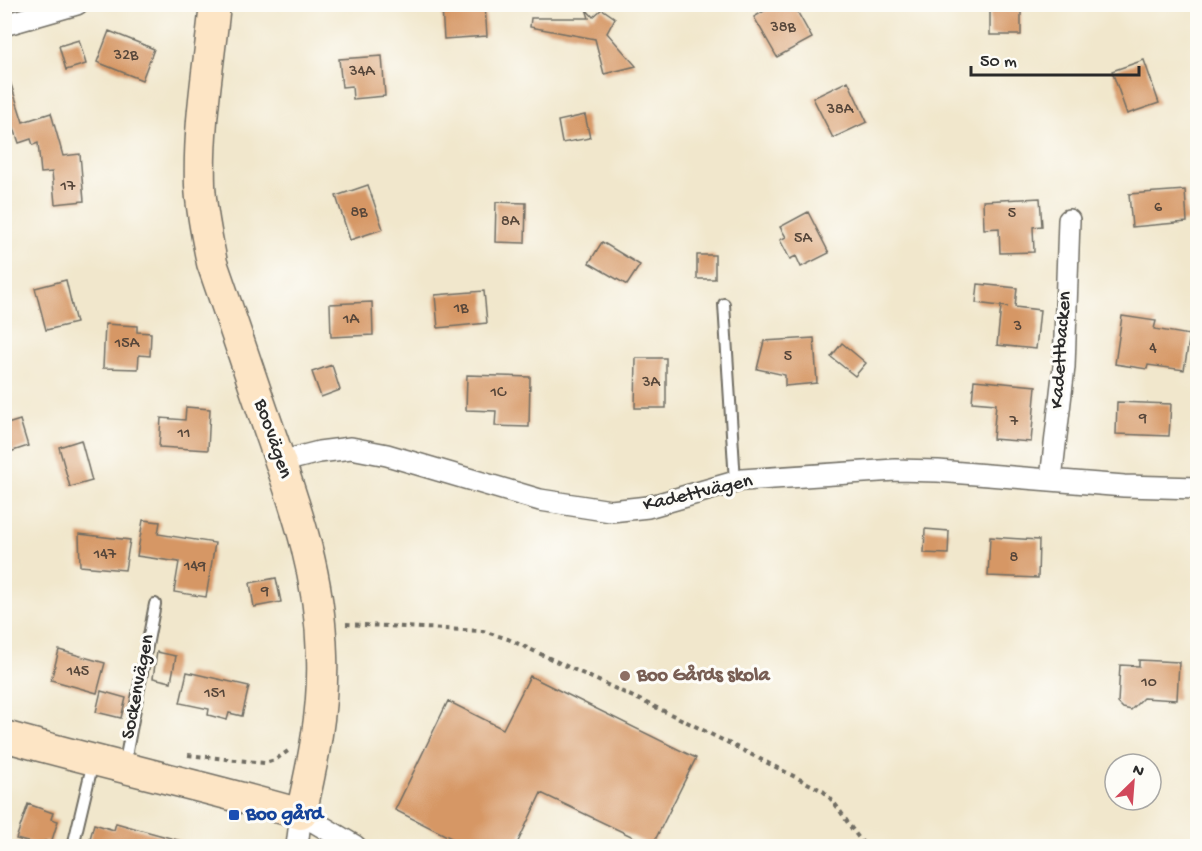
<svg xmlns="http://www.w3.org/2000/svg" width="1202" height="851" viewBox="0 0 1202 851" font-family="'Gochi Hand',sans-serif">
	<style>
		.building { fill: #d69765 }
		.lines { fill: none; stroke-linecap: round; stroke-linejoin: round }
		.lane-casing { stroke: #706d63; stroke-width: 14 }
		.street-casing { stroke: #706d63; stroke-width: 24 }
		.secondary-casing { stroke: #706d63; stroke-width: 33 }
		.path { stroke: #706d63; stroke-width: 4; stroke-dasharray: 4.5 4.5; stroke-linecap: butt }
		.lane { stroke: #fff; stroke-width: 10 }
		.street { stroke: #fff; stroke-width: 21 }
		.secondary { stroke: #fde5c5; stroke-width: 30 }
		.education-dot { fill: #8d6e63; stroke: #fdfcf7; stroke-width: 2 }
		.transit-dot { fill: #1a4fb4; stroke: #fdfcf7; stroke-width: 2 }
		.labels { text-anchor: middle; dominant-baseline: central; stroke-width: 6; stroke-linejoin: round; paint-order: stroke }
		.number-label { font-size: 16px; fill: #56463a }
		.street-label { font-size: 20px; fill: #2b2b2b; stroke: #fdfcf7 }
		.education-label { font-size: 20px; font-weight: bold; fill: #785e54; stroke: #fdfcf7; text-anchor: start }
		.transit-label { font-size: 20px; font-weight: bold; fill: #164399; stroke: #fdfcf7; text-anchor: start }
	</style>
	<rect width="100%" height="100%" fill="#fdfcf7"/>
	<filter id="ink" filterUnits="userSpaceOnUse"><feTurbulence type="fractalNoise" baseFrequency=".0167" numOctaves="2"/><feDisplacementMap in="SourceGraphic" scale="12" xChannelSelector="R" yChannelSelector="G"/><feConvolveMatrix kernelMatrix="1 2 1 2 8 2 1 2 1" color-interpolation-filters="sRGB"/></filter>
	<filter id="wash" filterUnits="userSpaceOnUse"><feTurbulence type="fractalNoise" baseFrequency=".008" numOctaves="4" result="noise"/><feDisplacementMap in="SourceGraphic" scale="24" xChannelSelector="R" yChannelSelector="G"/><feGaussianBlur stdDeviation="1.35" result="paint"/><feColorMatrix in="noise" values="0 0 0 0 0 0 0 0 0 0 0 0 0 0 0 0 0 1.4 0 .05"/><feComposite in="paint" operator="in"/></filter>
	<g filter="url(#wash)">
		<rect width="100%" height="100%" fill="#f1e7cc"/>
		<g id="blocks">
			<path class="building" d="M776,4H793L812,38L777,57L754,17Z
				M990,4H1021V35H990Z
				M485,5L487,36L444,39L442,8Z
				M586,9L593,17L602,9L615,18L607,33L636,66L604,74L595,39L530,27L531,18H589Z
				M109,31L154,49L142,80L97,62Z
				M79,40L86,64L66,70L59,46Z
				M382,56L385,96L353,99L352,86L342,87L339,59Z
				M1144,60L1159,103L1127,114L1112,71Z
				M8,75L23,122L51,113L63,156L80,154L84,201L55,204L52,172L41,173L38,143L33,145L31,139L19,143L14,128L4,131V76Z
				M848,81L867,122L833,138L813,98Z
				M585,115L590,138L562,143L558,121Z
				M368,185L383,229L350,240L336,196Z
				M1185,190L1187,222L1132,227L1129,194Z
				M1040,198L1042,226L1033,227L1034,252L1000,253L999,228L984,229L983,201Z
				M496,202L526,203L525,243L495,242Z
				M808,212L829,253L801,267L796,256L790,259L780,240L786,237L780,227Z
				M602,242L640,265L627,285L589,263Z
				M697,255H715V279H697Z
				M66,280L76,323L46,330L35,288Z
				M978,284L1017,288L1015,307L1040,310L1036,349L997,345L1001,306L1008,307L976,303Z
				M484,291L487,323L438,328L435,295Z
				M372,302L373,335L331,337L330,304Z
				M1122,316L1156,321L1154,329L1190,335L1184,370L1148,365L1147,369L1115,364Z
				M105,324L137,326V332L151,333L150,356L139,355L138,369L103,368Z
				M814,338L817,383L785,386V375L757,369L764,341Z
				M842,343L866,363L855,376L831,357Z
				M636,358H666V408H635Z
				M332,365L340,390L321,397L312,372Z
				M467,375L530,377L529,427L495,426L496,411L466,410Z
				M974,380L1036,386L1031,442L993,439L996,404L972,402Z
				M1117,402L1171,404L1169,436L1116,434Z
				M186,407L210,409L208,450L159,447L161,418L185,420Z
				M20,420L28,446L4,454V425Z
				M81,440L92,481L70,487L59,447Z
				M143,520L160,522L158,534L215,543L206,597L174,592L179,562L137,556Z
				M925,529L949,531L948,554L924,553Z
				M79,534L130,540L125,570L80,566Z
				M990,537L1039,540L1038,578L988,576Z
				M276,578L281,602L254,607L250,583Z
				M59,650L105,663L97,693L51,680Z
				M157,652L176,656L171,682L153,678Z
				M1139,660L1179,662L1177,700L1143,698L1131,710L1123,708L1118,703L1120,665L1139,666Z
				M187,672L249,686L242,716L229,713L227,720L208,715L209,709L180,703Z
				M530,676L696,758L652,846L541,793L516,846H467L395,810L448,701L503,729Z
				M101,691L126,698L121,718L96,712Z
				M28,804L53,813L51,819L58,821L51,843L45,841L43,846L16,839Z
				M116,823L185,842L184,846H88L94,824L114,830Z"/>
		</g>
	</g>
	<g filter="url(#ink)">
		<use href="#blocks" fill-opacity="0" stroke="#706d63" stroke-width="1.5"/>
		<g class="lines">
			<g class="lane-casing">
				<path id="lane" d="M724,304L735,482
					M129,766L127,751L155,604
					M73,846L93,762"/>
			</g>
			<g class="street-casing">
				<path id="street" d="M4,25L77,4
					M280,462L319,452L351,448L387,455L540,500L611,511L648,507L742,480L895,470L938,471L1124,486L1198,488
					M1051,479L1064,367L1069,220
					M297,846L301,814L355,846"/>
			</g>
			<g class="secondary-casing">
				<path id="secondary" d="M4,736C103,764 203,786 301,814C313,762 324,710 322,656C320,569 293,499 265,418C247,366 230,314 212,263C207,237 201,211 200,185C198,125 209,64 215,4"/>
			</g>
			<path class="path" d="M346,624L483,631L508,639L681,719L823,791C841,807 849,829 866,846
				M188,755L265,763L275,760L288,751"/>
			<use href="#lane" class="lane"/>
			<use href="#street" class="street"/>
			<use href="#secondary" class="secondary"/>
		</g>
	</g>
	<circle class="education-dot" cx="625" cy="676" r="6"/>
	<rect class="transit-dot" x="228" y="809" width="12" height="12" rx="3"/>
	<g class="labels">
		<g class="number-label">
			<text x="783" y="28">38B</text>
			<text x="126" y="56">32B</text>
			<text x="362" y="72">34A</text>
			<text x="840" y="110">38A</text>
			<text x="68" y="187">17</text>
			<text x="1158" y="208">6</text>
			<text x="359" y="213">8B</text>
			<text x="1012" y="214">5</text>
			<text x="510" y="222">8A</text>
			<text x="803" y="239">5A</text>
			<text x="461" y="309">1B</text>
			<text x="351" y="320">1A</text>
			<text x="1018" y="327">3</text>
			<text x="127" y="344">15A</text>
			<text x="1153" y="349">4</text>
			<text x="788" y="357">5</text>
			<text x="651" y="383">3A</text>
			<text x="498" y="393">1C</text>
			<text x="1143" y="419">9</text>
			<text x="1014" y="422">7</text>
			<text x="184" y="434">11</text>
			<text x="105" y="555">147</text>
			<text x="1014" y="558">8</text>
			<text x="195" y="567">149</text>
			<text x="265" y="592">9</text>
			<text x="78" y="672">145</text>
			<text x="1149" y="683">10</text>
			<text x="215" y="694">151</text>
		</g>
		<g class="street-label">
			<text transform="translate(1062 350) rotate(-86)">Kadettbacken</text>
			<text transform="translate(272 439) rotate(71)">Boovägen</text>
			<text transform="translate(698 494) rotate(-13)">Kadettvägen</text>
			<text transform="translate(139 687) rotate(-79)">Sockenvägen</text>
		</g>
		<g class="education-label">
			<text x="637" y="676">Boo Gårds skola</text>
		</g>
		<g class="transit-label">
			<text x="246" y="815">Boo gård</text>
		</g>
	</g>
	<rect width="1202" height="851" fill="none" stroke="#fdfcf7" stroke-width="24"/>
	<g transform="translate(1133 782) rotate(25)"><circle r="28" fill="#fdfcf7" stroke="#a9a8a5" stroke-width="1.5"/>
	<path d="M0-4.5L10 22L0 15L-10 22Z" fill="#d1495b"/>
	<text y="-9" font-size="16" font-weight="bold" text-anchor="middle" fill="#2b2b2b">N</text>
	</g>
	<path d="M971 66v9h168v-9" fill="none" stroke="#2b2b2b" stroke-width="3"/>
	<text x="980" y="66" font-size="18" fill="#2b2b2b" stroke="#fdfcf7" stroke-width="4.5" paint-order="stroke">50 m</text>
</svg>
